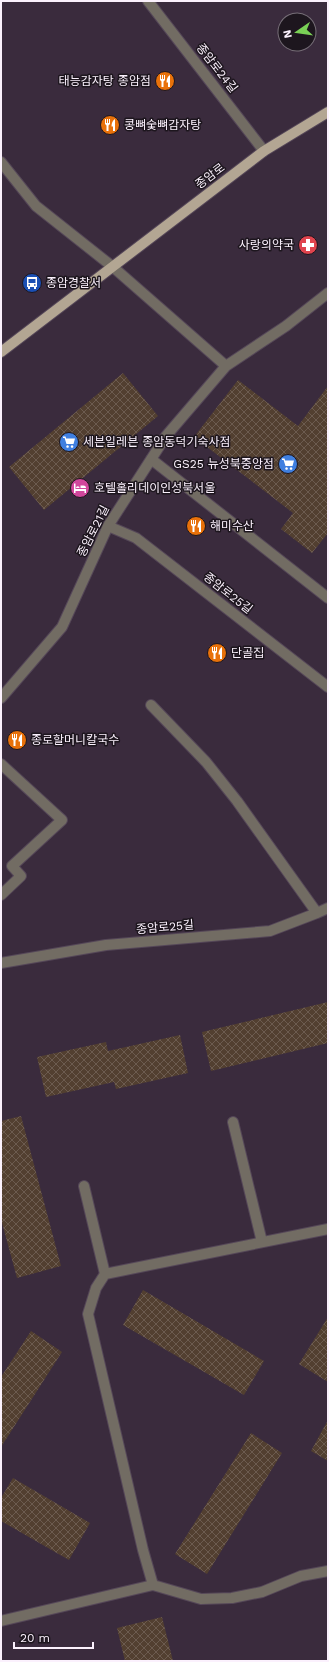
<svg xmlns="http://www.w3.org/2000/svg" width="329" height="1662" viewBox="0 0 329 1662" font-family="'Work Sans','Noto Sans KR',sans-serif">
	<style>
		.building { fill: url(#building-cross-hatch) }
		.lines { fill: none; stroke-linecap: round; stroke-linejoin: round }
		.service-casing { stroke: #554758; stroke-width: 12 }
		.minor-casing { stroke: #554758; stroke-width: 12 }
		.primary-casing { stroke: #554758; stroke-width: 12 }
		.service { stroke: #726c63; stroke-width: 10 }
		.minor { stroke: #726c63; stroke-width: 10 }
		.primary { stroke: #b3a693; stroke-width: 10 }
		.labels { text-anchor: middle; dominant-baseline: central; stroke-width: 3; stroke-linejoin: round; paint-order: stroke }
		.street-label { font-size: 12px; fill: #fbf1fd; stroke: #1d161e }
		.poi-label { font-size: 12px; fill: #fbf1fd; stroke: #1d161e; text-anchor: start }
	</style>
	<defs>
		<pattern id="building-cross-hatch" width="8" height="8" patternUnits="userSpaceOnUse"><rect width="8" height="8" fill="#523f30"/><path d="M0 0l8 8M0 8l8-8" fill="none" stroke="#6c5b4f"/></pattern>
	</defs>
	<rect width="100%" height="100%" fill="#3a2b3d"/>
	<path class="building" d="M123,373L158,416L44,510L9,467Z
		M238,380L298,426L328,386V533L312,553L281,529L293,513L194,437Z
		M328,1002V1043L211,1071L202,1032Z
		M180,1035L188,1073L116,1089L114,1082L46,1097L37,1057L106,1042L108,1051Z
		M21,1116L61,1266L17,1278L1,1219V1121Z
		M143,1290L264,1361L244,1395L123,1325Z
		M328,1317V1382L299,1364Z
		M31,1331L62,1352L1,1447V1377Z
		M328,1420V1461L311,1451Z
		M251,1433L282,1453L207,1574L175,1554Z
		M13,1478L90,1523L69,1560L1,1521V1498Z
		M162,1617L173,1661H125L117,1628Z"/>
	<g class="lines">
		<g class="service-casing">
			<path id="service" d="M1,162L36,206L113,267
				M233,1122L262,1242
				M84,1186L105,1274
				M153,1585L201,1599L232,1598L262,1592L301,1576L328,1571
				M1,1621L153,1585L143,1550L88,1314L96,1288L105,1274L328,1229"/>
		</g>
		<g class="minor-casing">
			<path id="minor" d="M148,1L264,151
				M113,267L226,366
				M151,459L328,598
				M108,526L136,538L328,687
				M1,698L62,627L108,526L166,436L226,366L286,326L328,293
				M151,705L206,762L237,801L317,913
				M1,764L62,820L12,866L21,876L1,895
				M1,963L106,945L270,931L317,913L328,908"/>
		</g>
		<g class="primary-casing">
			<path id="primary" d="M1,352L264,151L328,112"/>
		</g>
		<use href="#service" class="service"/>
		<use href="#minor" class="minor"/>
		<use href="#primary" class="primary"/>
	</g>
	<defs>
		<g id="restaurant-disc" transform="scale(1)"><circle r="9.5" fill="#e8710a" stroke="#1d161e"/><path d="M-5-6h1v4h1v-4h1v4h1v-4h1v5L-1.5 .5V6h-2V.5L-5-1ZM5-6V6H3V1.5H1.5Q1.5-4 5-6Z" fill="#fff"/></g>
		<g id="pharmacy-disc" transform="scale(1)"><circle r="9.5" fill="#e0444e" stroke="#1d161e"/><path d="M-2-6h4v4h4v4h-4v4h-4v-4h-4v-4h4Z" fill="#fff"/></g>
		<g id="bus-disc" transform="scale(1)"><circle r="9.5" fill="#1a4fb4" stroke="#1d161e"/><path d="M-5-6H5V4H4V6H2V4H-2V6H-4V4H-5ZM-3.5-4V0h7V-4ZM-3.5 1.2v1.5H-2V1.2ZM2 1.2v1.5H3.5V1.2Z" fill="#fff"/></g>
		<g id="supermarket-disc" transform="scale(1)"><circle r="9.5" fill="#3f7fe0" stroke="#1d161e"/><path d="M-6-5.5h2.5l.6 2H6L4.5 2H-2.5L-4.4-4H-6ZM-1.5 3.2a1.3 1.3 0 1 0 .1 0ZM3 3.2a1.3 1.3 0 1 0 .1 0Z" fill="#fff"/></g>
		<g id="hotel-disc" transform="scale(1)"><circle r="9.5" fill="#d1479c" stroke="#1d161e"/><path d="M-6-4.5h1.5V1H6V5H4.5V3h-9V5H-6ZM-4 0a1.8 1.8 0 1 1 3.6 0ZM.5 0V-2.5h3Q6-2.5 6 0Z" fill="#fff"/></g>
	</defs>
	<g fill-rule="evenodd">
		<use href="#restaurant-disc" x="165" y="81"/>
		<use href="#restaurant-disc" x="110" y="125"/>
		<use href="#pharmacy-disc" x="308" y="245"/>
		<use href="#bus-disc" x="32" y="283"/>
		<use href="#supermarket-disc" x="69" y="442"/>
		<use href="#supermarket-disc" x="288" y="464"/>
		<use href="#hotel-disc" x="80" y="488"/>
		<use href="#restaurant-disc" x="196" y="526"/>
		<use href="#restaurant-disc" x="217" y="653"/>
		<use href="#restaurant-disc" x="17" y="740"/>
	</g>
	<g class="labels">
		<g class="street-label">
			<text transform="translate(217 68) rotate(52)">종암로24길</text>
			<text transform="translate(210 176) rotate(-37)">종암로</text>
			<text transform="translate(93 531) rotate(-63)">종암로21길</text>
			<text transform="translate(228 593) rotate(38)">종암로25길</text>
			<text transform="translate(165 927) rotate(-5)">종암로25길</text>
		</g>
		<g class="poi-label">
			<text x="151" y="81" text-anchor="end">태능감자탕 종암점</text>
			<text x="124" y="125">콩뼈숯뼈감자탕</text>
			<text x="294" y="245" text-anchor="end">사랑의약국</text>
			<text x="46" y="283">종암경찰서</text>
			<text x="83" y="442">세븐일레븐 종암동덕기숙사점</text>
			<text x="274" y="464" text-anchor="end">GS25 뉴성북중앙점</text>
			<text x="94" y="488">호텔홀리데이인성북서울</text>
			<text x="210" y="526">해미수산</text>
			<text x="231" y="653">단골집</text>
			<text x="31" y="740">종로할머니칼국수</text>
		</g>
	</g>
	<rect width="329" height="1662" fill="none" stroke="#fbf1fd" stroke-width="4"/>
	<g transform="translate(297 32) rotate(257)"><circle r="19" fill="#1d161e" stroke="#766e77"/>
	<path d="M0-3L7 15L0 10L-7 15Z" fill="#7ad156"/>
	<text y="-6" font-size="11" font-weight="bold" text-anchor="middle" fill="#fbf1fd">N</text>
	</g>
	<path d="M14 1642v6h79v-6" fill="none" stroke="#fbf1fd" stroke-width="2"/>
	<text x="20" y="1642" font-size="12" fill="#fbf1fd" stroke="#1d161e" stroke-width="3" paint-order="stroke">20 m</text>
</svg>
